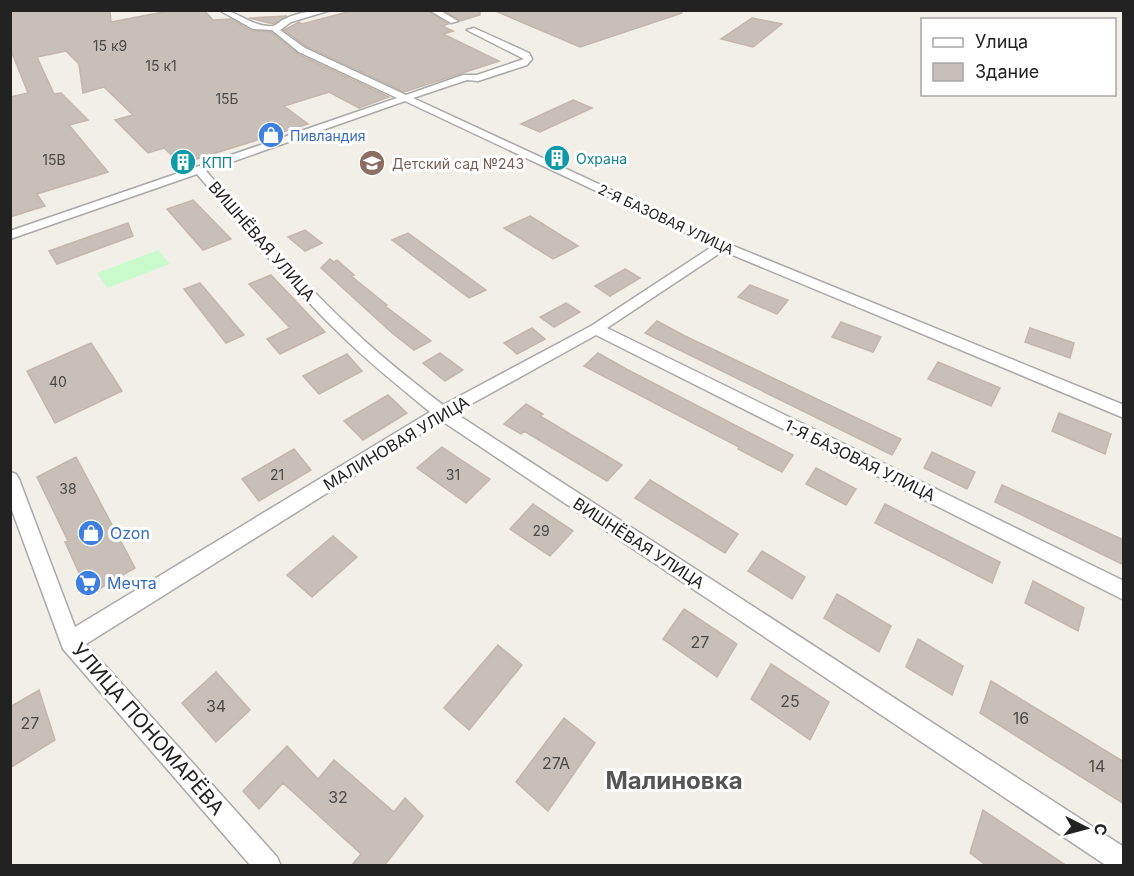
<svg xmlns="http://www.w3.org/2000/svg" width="1134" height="876" viewBox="0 0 1134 876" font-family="Inter,sans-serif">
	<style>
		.park { fill: #c8facc }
		.building { fill: #c7bfb8; stroke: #c4b6ab; stroke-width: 1.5 }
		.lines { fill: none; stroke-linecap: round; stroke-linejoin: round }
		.street-casing { stroke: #a9a9a9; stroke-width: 3 }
		.street { fill: #fff; fill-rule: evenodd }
		.labels { text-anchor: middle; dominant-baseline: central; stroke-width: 6; stroke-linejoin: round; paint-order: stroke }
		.number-label { font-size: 14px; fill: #4b4948 }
		.far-shop-label { font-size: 14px; fill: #366cbe; stroke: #fff; text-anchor: start }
		.far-culture-label { font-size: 14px; fill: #0d838f; stroke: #fff; text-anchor: start }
		.far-education-label { font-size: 14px; fill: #785e54; stroke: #fff; text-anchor: start }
		.far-street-label { font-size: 14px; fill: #222; stroke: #fff }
		.street-label { font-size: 16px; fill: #222; stroke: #fff }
		.shop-label { font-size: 16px; fill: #366cbe; stroke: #fff; text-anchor: start }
		.near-number-label { font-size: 16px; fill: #4b4948 }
		.near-street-label { font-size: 20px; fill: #222; stroke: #fff }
		.near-quarter-label { font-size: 24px; font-weight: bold; fill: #555; stroke: #fff }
	</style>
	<rect width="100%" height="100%" fill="#f2efe9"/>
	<path class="park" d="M158,250L170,264L107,288L97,273Z"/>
	<path class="building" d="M10,10H110L111,22L174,10H204L213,20L231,19L252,31L271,32L298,54L389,97L359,108L329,92L284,106L308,124L181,164L164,148L148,153L115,120L133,115L104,87L83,93L79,64L66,51L37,57L54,94L61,93L88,120L69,125L108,172L37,194L45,206L10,217V97L28,93L10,48Z
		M355,10H427L448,24L442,26L453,31L443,34L499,61L404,92L306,46L284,30L299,22L302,24Z
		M444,10H480V15L460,21Z
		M493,10H681L682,13L580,47Z
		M287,16L273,24L249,18Z
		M752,18L782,24L753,47L721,39Z
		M573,100L592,108L540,132L521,124Z
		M193,200L231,239L203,250L167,209Z
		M530,216L578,246L553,259L504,228Z
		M128,223L133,236L57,264L49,251Z
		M305,230L322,243L305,251L288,237Z
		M408,233L449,263L486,290L469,298L392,240Z
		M330,259L334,262L337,260L354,275L351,276L387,305L385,306L431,341L414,350L392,333L321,268Z
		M625,269L640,278L610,296L595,286Z
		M271,275L325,332L280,354L267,339L290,328L249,284Z
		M200,283L244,335L226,343L184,289Z
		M750,285L788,300L777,314L738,297Z
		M566,303L580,312L554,327L540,317Z
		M657,321L685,336L901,439L892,455L645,333Z
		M841,322L881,337L873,352L832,337Z
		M532,328L545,339L517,354L504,343Z
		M1030,328L1074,343L1070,358L1025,342Z
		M91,343L122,391L55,423L27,371Z
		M440,353L463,370L445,381L423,363Z
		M598,353L628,370L793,455L782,472L738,449L739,447L584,366Z
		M347,354L362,371L319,394L303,376Z
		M938,362L1000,388L991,406L928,379Z
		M388,395L407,413L363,440L344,421Z
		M526,404L543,414L540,416L622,465L607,481L524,431L521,434L504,424Z
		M1059,413L1111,434L1105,454L1052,431Z
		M442,447L490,479L466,503L417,468Z
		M294,449L311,470L259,501L242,479Z
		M932,452L975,472L967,489L924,468Z
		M76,457L135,568L89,595L65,542L68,541L37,477Z
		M816,468L856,489L846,505L806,484Z
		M650,480L738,534L725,553L635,498Z
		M1002,485L1124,540V565L995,502Z
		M533,504L573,531L550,556L510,529Z
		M885,504L1000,562L992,583L875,523Z
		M333,536L357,557L312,597L287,575Z
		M762,551L805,577L792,599L748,571Z
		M1033,581L1084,608L1078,631L1025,603Z
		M837,594L891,626L879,652L824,618Z
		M684,609L737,644L717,677L663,639Z
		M918,639L963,666L952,695L906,667Z
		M498,645L522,665L469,730L444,708Z
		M771,664L829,702L810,740L751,699Z
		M216,672L250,710L216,742L182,703Z
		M991,681L1124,762V804L980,713Z
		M39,690L55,740L10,768V707Z
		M564,718L595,743L548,811L516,782Z
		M287,746L318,779L334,760L394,812L405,798L423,816L384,866H351L361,854L283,783L259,809L243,791Z
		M983,810L1067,866H987L970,853Z"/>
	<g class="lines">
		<g class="street-casing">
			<path id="street" d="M219,10C238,10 252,28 273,26C277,25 280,21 285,19C298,12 317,10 331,10L291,22L280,30L305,48L406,95L463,75H477L524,59L467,30L474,28L529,53L532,59L527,65L478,81L467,80L413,98L726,243L1124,405V418L723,251L607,328L1124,581V600L596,335L455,413L1124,847V866H1107L442,421L86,644L277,857L281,866H251L63,649L10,505V472L16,474L19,479L75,627L430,412C401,388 371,364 344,338C291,287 244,230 197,174L10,239V231L397,98L299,52L272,30L253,29ZM405,101L713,246L591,326L443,405C412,381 380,356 352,329C299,280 253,225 206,171Z
				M429,10H439L458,21L451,23Z"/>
		</g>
		<use href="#street" class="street"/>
	</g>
	<defs>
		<g id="shop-disc" transform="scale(1.35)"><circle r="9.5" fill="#3f7fe0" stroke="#fff"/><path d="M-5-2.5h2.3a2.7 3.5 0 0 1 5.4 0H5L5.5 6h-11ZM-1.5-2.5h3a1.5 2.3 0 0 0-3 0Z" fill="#fff"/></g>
		<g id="building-disc" transform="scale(1.35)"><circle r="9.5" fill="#0f9aa8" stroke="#fff"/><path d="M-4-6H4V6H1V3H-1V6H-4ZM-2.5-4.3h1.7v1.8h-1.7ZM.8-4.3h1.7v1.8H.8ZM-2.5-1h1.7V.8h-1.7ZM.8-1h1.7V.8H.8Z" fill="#fff"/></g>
		<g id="school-disc" transform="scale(1.35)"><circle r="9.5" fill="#8d6e63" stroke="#fff"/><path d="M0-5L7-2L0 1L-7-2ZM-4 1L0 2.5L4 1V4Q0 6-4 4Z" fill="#fff"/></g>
		<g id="supermarket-disc" transform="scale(1.35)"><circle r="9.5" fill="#3f7fe0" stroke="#fff"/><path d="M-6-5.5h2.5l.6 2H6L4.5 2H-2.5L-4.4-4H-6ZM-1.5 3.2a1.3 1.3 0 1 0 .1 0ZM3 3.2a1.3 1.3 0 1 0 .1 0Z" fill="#fff"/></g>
	</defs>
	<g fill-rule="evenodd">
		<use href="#shop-disc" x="271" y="135"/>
		<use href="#building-disc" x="557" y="158"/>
		<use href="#building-disc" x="183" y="162"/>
		<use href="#school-disc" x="372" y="163"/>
		<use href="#shop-disc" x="91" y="533"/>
		<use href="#supermarket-disc" x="88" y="583"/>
	</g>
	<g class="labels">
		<g class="number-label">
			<text x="110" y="45">15 к9</text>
			<text x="161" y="65">15 к1</text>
			<text x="227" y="98">15Б</text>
			<text x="54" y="159">15В</text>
			<text x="58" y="381">40</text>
			<text x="277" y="474">21</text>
			<text x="453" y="474">31</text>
			<text x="68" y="488">38</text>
			<text x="541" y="530">29</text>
		</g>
		<g class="far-shop-label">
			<text x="290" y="135">Пивландия</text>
		</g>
		<g class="far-culture-label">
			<text x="576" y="158">Охрана</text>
			<text x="202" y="162">КПП</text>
		</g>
		<g class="far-education-label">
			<text x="392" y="163">Детский сад №243</text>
		</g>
		<g class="far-street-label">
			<text transform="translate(666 219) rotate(25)">2-Я БАЗОВАЯ УЛИЦА</text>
		</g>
		<g class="street-label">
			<text transform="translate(262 241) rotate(49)">ВИШНЁВАЯ УЛИЦА</text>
			<text transform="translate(396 443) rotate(-31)">МАЛИНОВАЯ УЛИЦА</text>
			<text transform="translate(860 460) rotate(26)">1-Я БАЗОВАЯ УЛИЦА</text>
			<text transform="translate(639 543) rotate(33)">ВИШНЁВАЯ УЛИЦА</text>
		</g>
		<g class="shop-label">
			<text x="110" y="533">Ozon</text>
			<text x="107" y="583">Мечта</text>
		</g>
		<g class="near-number-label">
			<text x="700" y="642">27</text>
			<text x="790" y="701">25</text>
			<text x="216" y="706">34</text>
			<text x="1021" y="718">16</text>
			<text x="30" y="723">27</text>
			<text x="556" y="763">27А</text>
			<text x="1097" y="766">14</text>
			<text x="338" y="797">32</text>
		</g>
		<g class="near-street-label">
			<text transform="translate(148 729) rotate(49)">УЛИЦА ПОНОМАРЁВА</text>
		</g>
		<g class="near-quarter-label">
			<text x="674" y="780">Малиновка</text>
		</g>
	</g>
	<rect width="1134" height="876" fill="none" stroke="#222222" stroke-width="24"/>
	<rect x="921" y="18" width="195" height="78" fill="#ffffff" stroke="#a7a7a7" stroke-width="1.5"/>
	<rect x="933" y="38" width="30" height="9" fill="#ffffff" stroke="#a7a7a7" stroke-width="1.5"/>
	<text x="975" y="48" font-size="18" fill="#222222">Улица</text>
	<rect x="933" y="63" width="30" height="18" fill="#c7bfb8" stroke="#a7a7a7" stroke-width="1.5"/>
	<text x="975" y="78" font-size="18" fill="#222222">Здание</text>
	<g transform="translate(1086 828) rotate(96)" stroke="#ffffff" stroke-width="4.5" paint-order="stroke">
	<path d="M0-4.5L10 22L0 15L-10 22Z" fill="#222222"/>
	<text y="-9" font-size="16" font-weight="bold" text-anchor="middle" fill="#222222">С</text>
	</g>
</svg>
